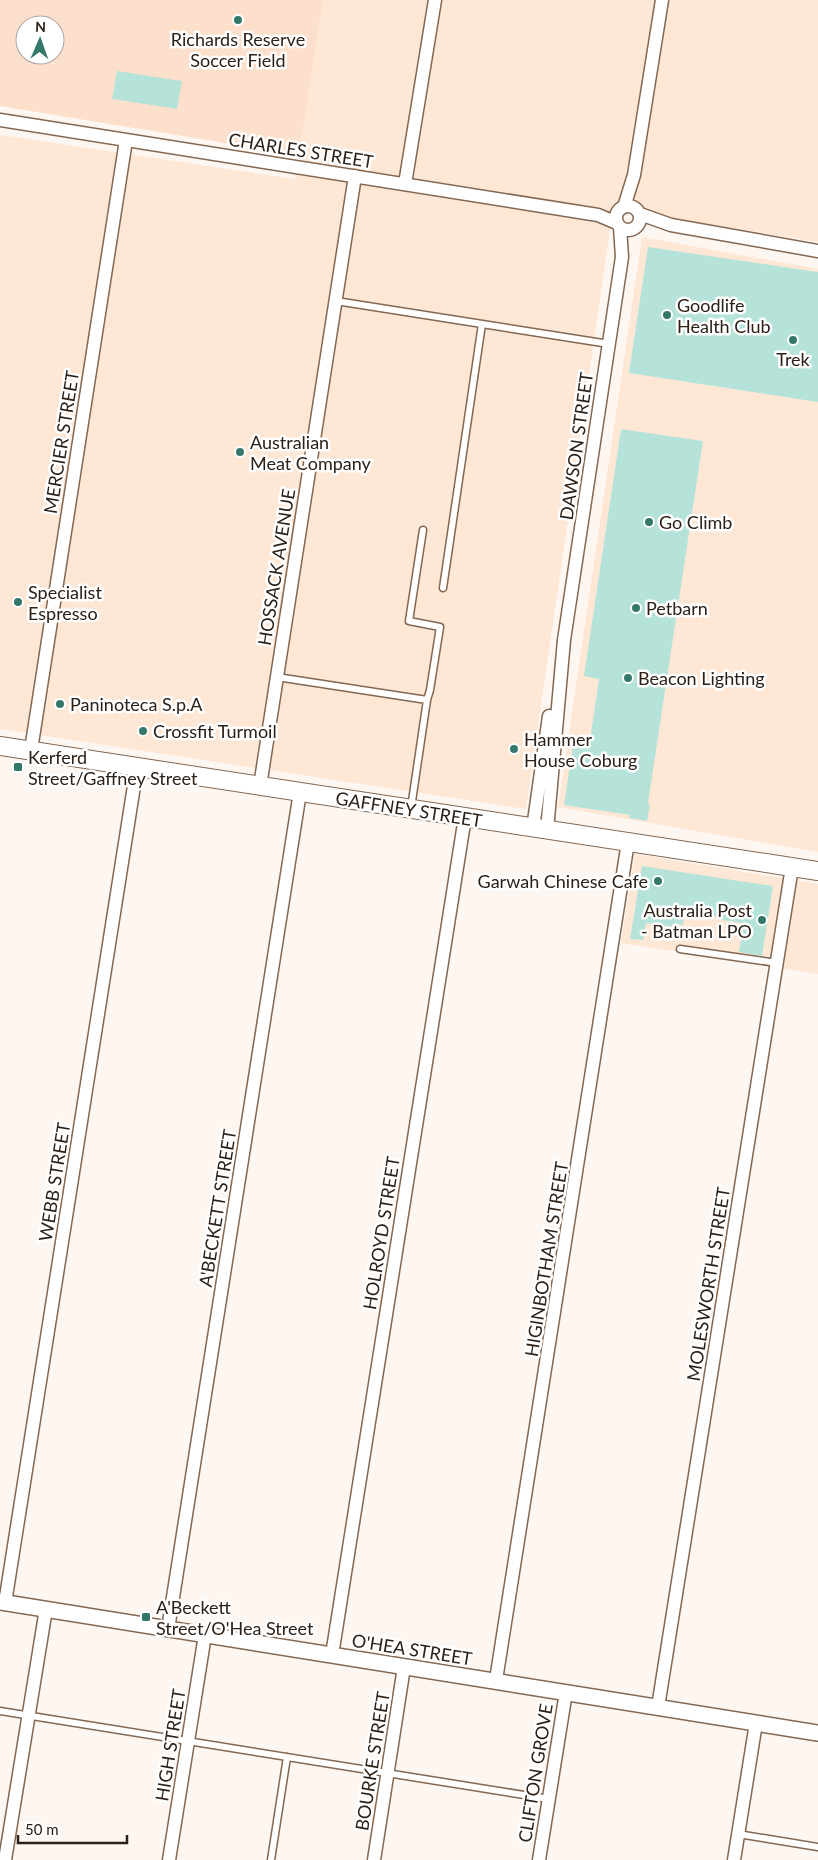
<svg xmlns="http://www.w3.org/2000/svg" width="818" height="1860" viewBox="0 0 818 1860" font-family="Lato,sans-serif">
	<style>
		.built { fill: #ffe7d5 }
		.green { fill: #fce0cb; fill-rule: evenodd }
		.building { fill: #b6e3d9 }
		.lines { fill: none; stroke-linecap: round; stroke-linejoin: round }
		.service-casing { stroke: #836751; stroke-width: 9 }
		.minor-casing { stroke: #836751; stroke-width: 15 }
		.tertiary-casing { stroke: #836751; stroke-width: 18 }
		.secondary-casing { stroke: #836751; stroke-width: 20 }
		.service { stroke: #fff; stroke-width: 6 }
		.minor { stroke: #fff; stroke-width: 12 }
		.tertiary { stroke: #fff; stroke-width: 15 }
		.secondary { stroke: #fff; stroke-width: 18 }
		.poi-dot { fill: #34786b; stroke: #fff; stroke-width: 2 }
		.labels { text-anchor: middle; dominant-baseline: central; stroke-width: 5; stroke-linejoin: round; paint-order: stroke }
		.poi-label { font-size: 18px; fill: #2c2017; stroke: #fff; text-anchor: start }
		.street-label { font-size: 18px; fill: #2c2017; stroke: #fff }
	</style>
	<rect width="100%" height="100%" fill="#fdf6f1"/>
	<path class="built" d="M323,0H818V242L613,209L526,809L0,729V135L295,179Z
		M642,237L818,269V852L558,807Z
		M635,854L818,884V974L621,943Z"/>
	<path class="green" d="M0,0H323L299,155L0,106ZM25,25H55V55H25Z"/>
	<path class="building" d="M117,71L182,81L177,109L112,99Z
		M648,247L818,272V402L629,373Z
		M621,429L703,441L648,803L650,804L647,821L629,818L630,815L564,805L574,738L590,740L599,679L584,676Z
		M642,866L773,886L762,956L739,952L743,923L721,920V917L697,914V919L684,918L683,925L672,924L671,927L646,923L643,940L630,939Z"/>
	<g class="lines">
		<g class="service-casing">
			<path id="service" d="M336,301L609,344
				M423,530L409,621L440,627L430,690L427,700
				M443,588L482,324
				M277,677L427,700L411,808
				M680,949L777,963
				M0,1711L549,1799
				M738,1834L818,1847
				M271,1860L287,1757"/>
		</g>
		<g class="minor-casing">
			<path id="minor" d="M0,120L598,215L617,223
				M405,184L435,0
				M616 218a12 12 0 1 1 24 0a12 12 0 1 1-24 0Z
				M624,207L634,175L662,0
				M640,214L671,225L818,251
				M31,750L126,140
				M260,786L355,176
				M533,828L549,716
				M547,830L564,640L622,257L620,227
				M5,1603L137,767
				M168,1629L300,792
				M332,1655L465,817
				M496,1680L628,842
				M658,1707L792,867
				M5,1860L46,1609
				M169,1860L205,1635
				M374,1860L404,1667
				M539,1860L566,1692
				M734,1860L756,1723"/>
		</g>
		<g class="tertiary-casing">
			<path id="tertiary" d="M0,1602L818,1733"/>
		</g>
		<g class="secondary-casing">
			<path id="secondary" d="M0,746L818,871"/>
		</g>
		<use href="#service" class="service"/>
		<use href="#minor" class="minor"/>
		<use href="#tertiary" class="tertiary"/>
		<use href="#secondary" class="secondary"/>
	</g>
	<g class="poi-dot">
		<circle cx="238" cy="20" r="5"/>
		<circle cx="667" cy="315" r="5"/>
		<circle cx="793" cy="340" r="5"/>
		<circle cx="240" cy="452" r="5"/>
		<circle cx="649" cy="522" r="5"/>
		<circle cx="18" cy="602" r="5"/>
		<circle cx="636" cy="608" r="5"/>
		<circle cx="628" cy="678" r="5"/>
		<circle cx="60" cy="704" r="5"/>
		<circle cx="143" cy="731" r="5"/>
		<circle cx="514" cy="749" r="5"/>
		<rect x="13" y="762" width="10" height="10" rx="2.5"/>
		<circle cx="658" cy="881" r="5"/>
		<circle cx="762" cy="920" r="5"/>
		<rect x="141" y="1612" width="10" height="10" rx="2.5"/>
	</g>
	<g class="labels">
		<g class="poi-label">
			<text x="238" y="39" text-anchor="middle">Richards Reserve<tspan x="238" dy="21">Soccer Field</tspan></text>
			<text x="677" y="305">Goodlife<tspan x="677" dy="21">Health Club</tspan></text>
			<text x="793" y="359" text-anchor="middle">Trek</text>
			<text x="250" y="442">Australian<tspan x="250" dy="21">Meat Company</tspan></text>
			<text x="659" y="522">Go Climb</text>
			<text x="28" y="592">Specialist<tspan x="28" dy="21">Espresso</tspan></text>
			<text x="646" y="608">Petbarn</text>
			<text x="638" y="678">Beacon Lighting</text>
			<text x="70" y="704">Paninoteca S.p.A</text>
			<text x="153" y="731">Crossfit Turmoil</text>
			<text x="524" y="739">Hammer<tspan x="524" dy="21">House Coburg</tspan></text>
			<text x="28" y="757">Kerferd<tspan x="28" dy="21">Street/Gaffney Street</tspan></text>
			<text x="648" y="881" text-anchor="end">Garwah Chinese Cafe</text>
			<text x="752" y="910" text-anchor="end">Australia Post<tspan x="752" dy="21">- Batman LPO</tspan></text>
			<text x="156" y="1607">A'Beckett<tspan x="156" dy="21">Street/O'Hea Street</tspan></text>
		</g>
		<g class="street-label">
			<text transform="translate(301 150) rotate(9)">CHARLES STREET</text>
			<text transform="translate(61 442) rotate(-81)">MERCIER STREET</text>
			<text transform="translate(576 446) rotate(-82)">DAWSON STREET</text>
			<text transform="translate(276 567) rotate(-81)">HOSSACK AVENUE</text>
			<text transform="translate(409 809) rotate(9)">GAFFNEY STREET</text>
			<text transform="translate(54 1182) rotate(-81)">WEBB STREET</text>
			<text transform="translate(217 1208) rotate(-81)">A'BECKETT STREET</text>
			<text transform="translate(381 1233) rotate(-81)">HOLROYD STREET</text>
			<text transform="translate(546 1259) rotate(-81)">HIGINBOTHAM STREET</text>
			<text transform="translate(708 1284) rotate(-81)">MOLESWORTH STREET</text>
			<text transform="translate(412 1649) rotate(9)">O'HEA STREET</text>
			<text transform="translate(170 1745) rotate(-81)">HIGH STREET</text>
			<text transform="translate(372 1761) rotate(-81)">BOURKE STREET</text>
			<text transform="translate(535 1773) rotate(-81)">CLIFTON GROVE</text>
		</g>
	</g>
	<g transform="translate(40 40) rotate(2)"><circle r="24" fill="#ffffff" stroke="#aba6a2"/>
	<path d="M0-4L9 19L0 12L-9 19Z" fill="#34786b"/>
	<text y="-8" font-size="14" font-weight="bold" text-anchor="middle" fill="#2c2017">N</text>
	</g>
	<path d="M18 1835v8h109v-8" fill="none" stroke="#2c2017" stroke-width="2.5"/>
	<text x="25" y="1835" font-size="15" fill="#2c2017" stroke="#ffffff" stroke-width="4" paint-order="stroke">50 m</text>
</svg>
